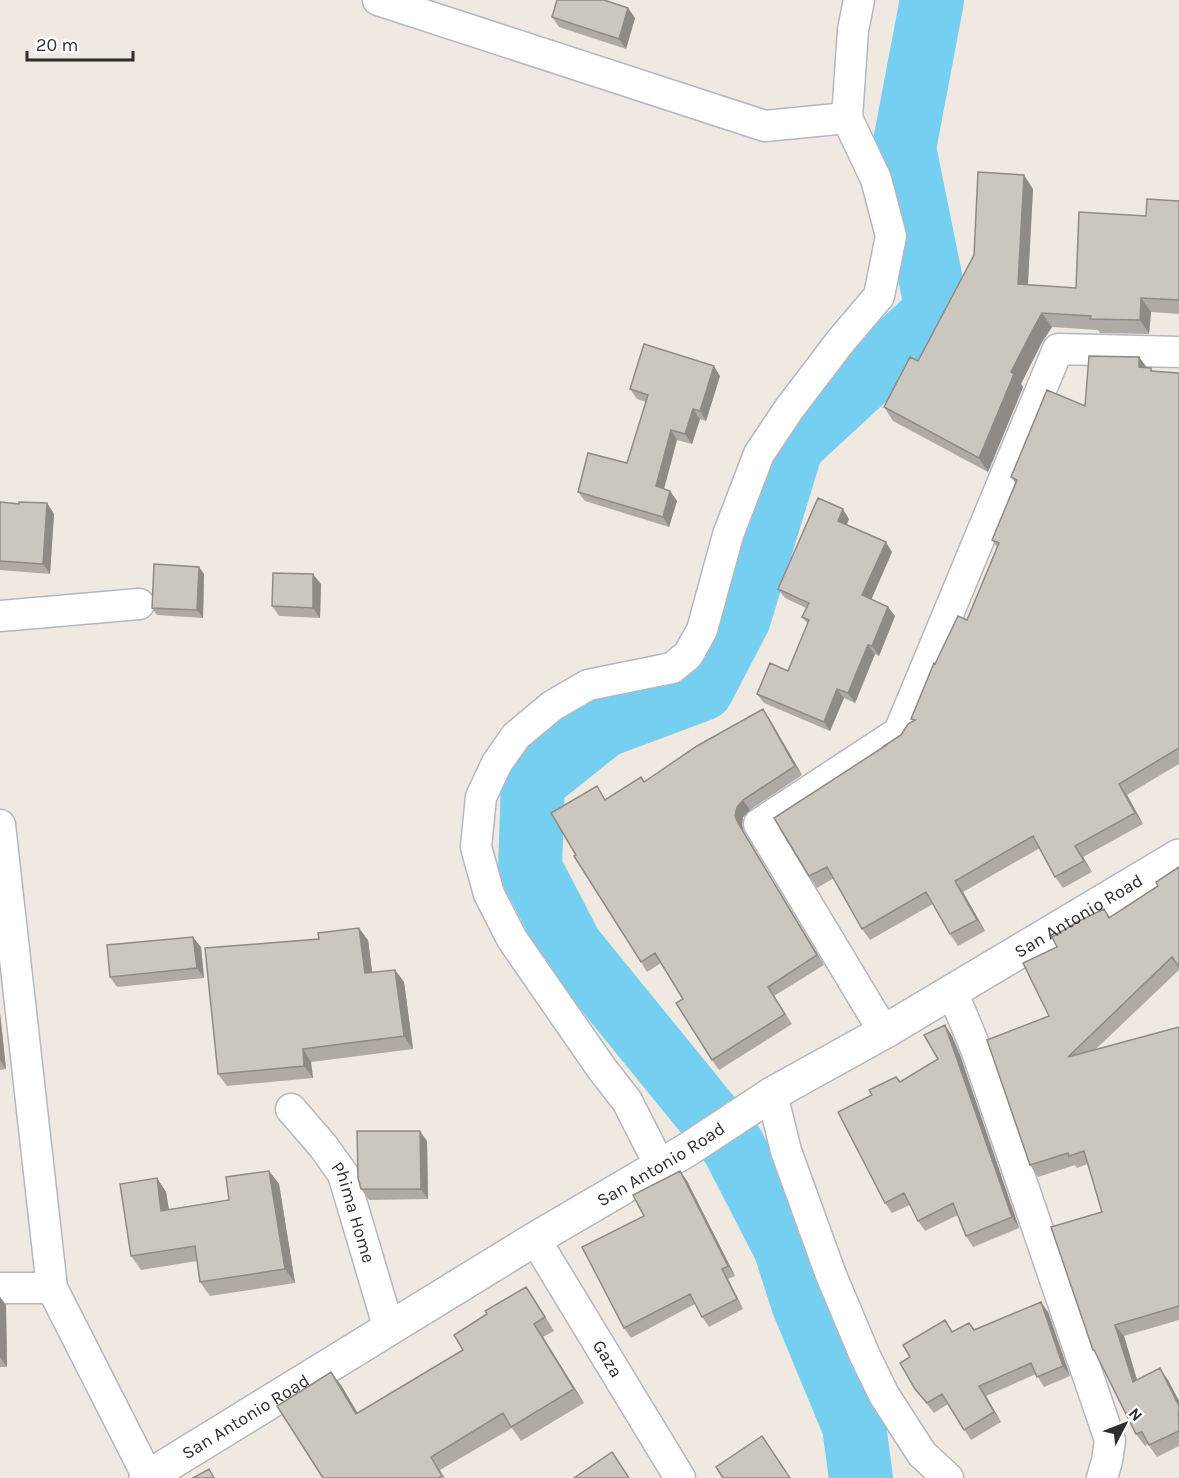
<svg xmlns="http://www.w3.org/2000/svg" width="1179" height="1478" viewBox="0 0 1179 1478" font-family="Karla,sans-serif">
	<style>
		.lines { fill: none; stroke-linecap: round; stroke-linejoin: round }
		.river { stroke: #75cff0; stroke-width: 64 }
		.street-casing { stroke: #b4b7c1; stroke-width: 33 }
		.secondary-casing { stroke: #b4b7c1; stroke-width: 36 }
		.street { stroke: #fff; stroke-width: 30 }
		.secondary { stroke: #fff; stroke-width: 33 }
		.wall { fill: #afaba4 }
		.shaded-wall { fill: #8e8b86 }
		.building { fill: #cbc7bf; stroke: #8e8b86; stroke-width: 1.5 }
		.labels { text-anchor: middle; dominant-baseline: central; stroke-width: 4.5; stroke-linejoin: round; paint-order: stroke }
		.street-label { font-size: 18px; fill: #2e2e2e; stroke: #fff }
	</style>
	<rect width="100%" height="100%" fill="#efe9e1"/>
	<g class="lines">
		<path class="river" d="M861,1478L854,1426L803,1303L785,1247L733,1146L571,947L530,868L533,782L603,726L702,689L739,618L792,445L937,311L904,148L932,0"/>
		<g class="street-casing">
			<g id="street">
				<path d="M378,0L765,126L847,118"/>
				<path d="M0,616L139,604"/>
				<path d="M0,825L52,1288L148,1477"/>
				<path d="M952,991L976,1049L1110,1440L1107,1461L1102,1478"/>
				<path d="M884,1032L759,824L899,732L1058,349L1179,352"/>
				<path d="M772,1094L786,1151L831,1275L865,1356L884,1395L922,1454L948,1478"/>
				<path id="s1" d="M291,1109L323,1146L343,1174L389,1329"/>
				<path d="M660,1166L627,1101L602,1069L512,939L489,894L476,847L481,797L497,763L516,736L552,706L588,685L672,668L688,655L702,630L728,535L759,454L789,409L840,342L879,296L891,236L876,179L847,118L853,30L859,0"/>
				<path id="s2" d="M535,1239L680,1478"/>
				<path d="M0,1288H52"/>
			</g>
		</g>
		<g class="secondary-casing">
			<g id="secondary">
				<path id="s3" d="M146,1478L535,1239L687,1150L772,1094L884,1032L1179,856"/>
			</g>
		</g>
		<use href="#street" class="street"/>
		<use href="#secondary" class="secondary"/>
	</g>
	<path class="wall" d="M628,8L635,18L626,49L559,27L552,17Z
		M1033,189L1028,285L1076,288L1146,216L1179,201V314L1151,312L1149,334L1100,333L1098,330L1052,327L1042,342L1021,384L1023,387L988,472L893,421L884,407L918,361Z
		M1139,357L1147,368H1151L1153,371L1179,373V764L1127,795L1143,824L1083,857L1092,872L1063,888L1055,877L1040,848L963,892L985,931L958,946L950,934L933,904L870,940L862,929L834,878L817,888L809,876L885,747L901,735L913,721L911,719L935,664L967,620L997,547L992,540L1015,483L1011,477L1085,406Z
		M720,376L706,421L700,419L692,444L677,440L664,489L670,491L677,501L669,527L585,501L578,492L627,463L646,402L637,399L630,389Z
		M0,502L19,504L47,503L54,514L50,574L0,570Z
		M849,519L847,525L892,552L871,599L888,607L895,616L879,656L875,654L855,703L844,698L830,731L764,703L757,694L788,671L808,624L802,617L806,608L785,598L778,589Z
		M199,567L204,574L203,618L157,615L152,608Z
		M321,584L320,618L279,616L272,606Z
		M769,718L802,775L750,810L743,817L742,825L744,833L824,965L774,996L792,1024L719,1070L712,1060L683,999L661,963L647,972L576,855L606,800L645,782Z
		M1179,867V970L1096,1049L1179,1027V1320L1124,1336L1137,1380H1168L1179,1401V1446L1157,1457L1148,1444L1145,1446L1136,1434L1098,1356L1093,1350L1102,1212L1088,1164L1077,1168L1075,1165L1038,1177L1030,1165L1057,947L1104,909L1111,918L1158,886Z
		M368,940L372,972L395,970L404,982L413,1049L311,1062L313,1078L227,1086L218,1074Z
		M201,947L204,978L117,987L110,977Z
		M0,1013L6,1069L0,1070Z
		M945,1025L952,1036L960,1055L1019,1228L973,1247L966,1236L958,1215L925,1231L918,1221L910,1205L892,1213L885,1203L872,1095L900,1082L938,1059Z
		M427,1141L428,1199L369,1200L361,1189Z
		M269,1171L279,1184L295,1283L210,1296L200,1282L197,1261L141,1270L131,1256L157,1178L166,1192L169,1209L229,1200Z
		M680,1171L687,1181L735,1276L728,1279L743,1309L709,1327L702,1317L695,1304L631,1338L624,1328L644,1216Z
		M526,1287L554,1331L543,1337L584,1403L521,1441L512,1428L440,1470L445,1478H323L341,1385L357,1413L463,1350L487,1314Z
		M0,1297L6,1305L7,1367H0Z
		M1048,1312L1070,1376L1044,1387L1036,1374L986,1396L1001,1422L971,1440L948,1404L934,1413L915,1389L953,1332L974,1330Z"/>
	<path class="shaded-wall" d="M628,8L635,18L626,49L619,39Z
		M1024,175L1033,189L1027,298L1018,284Z
		M1141,298L1151,312L1149,334L1140,320Z
		M1042,313L1052,327L1042,342L1021,384L1023,387L988,472L979,458L1011,372L1033,329Z
		M1139,357L1147,368L1139,367Z
		M714,366L720,376L706,421L700,411Z
		M693,409L700,419L692,444L685,434Z
		M671,430L677,440L662,496L656,486Z
		M670,491L677,501L669,527L663,517Z
		M47,503L54,514L50,574L43,564Z
		M843,509L849,519L844,530L838,521Z
		M886,542L892,552L869,605L862,595Z
		M199,567L204,574L203,618L197,610Z
		M313,574L321,584L320,618L313,608Z
		M888,607L895,616L879,656L872,646Z
		M868,645L875,654L855,703L848,693Z
		M837,689L844,698L830,731L824,722Z
		M763,709L769,718L802,775L795,766Z
		M1119,784L1127,795L1143,824L1135,813Z
		M743,800L750,810L743,817L742,825L744,833L824,965L817,955L738,823L735,816L737,807Z
		M1075,846L1083,857L1092,872L1084,861Z
		M955,881L963,892L985,931L977,920Z
		M359,928L368,940L374,986L365,973Z
		M193,937L201,947L204,978L197,968Z
		M395,970L404,982L413,1049L404,1036Z
		M0,1013L6,1069L0,1060Z
		M945,1025L952,1036L960,1055L1019,1228L1012,1217Z
		M303,1049L311,1062L313,1078L304,1066Z
		M420,1131L427,1141L428,1199L421,1189Z
		M269,1171L279,1184L295,1283L285,1269Z
		M680,1171L687,1181L735,1276L728,1266Z
		M157,1178L166,1192L171,1224L161,1211Z
		M722,1269L728,1279L743,1309L737,1299Z
		M526,1287L535,1300L554,1331L545,1317Z
		M0,1297L6,1305L7,1367L0,1357Z
		M1041,1302L1048,1312L1070,1376L1063,1366Z
		M534,1324L543,1337L584,1403L574,1389Z
		M1115,1325L1124,1336L1141,1393L1133,1382Z
		M1160,1368L1168,1380L1179,1401V1406Z
		M331,1372L341,1385L366,1427L356,1414Z
		M979,1386L986,1396L1001,1422L994,1412Z"/>
	<path class="building" d="M557,0H604L628,8L619,39L552,17Z
		M978,172L1024,175L1018,284L1076,288L1079,212L1146,216L1147,199L1179,201V300L1141,298L1140,320L1090,319L1091,316L1042,313L1033,329L1011,372L1014,374L979,458L884,407L910,357L918,361L974,255Z
		M644,344L714,366L700,411L693,409L685,434L671,430L656,486L670,491L663,517L578,492L588,453L627,463L648,395L630,389Z
		M1089,356L1139,357V367L1151,368V371L1179,373V748L1119,784L1135,813L1075,846L1084,861L1055,877L1033,836L955,881L977,920L950,934L926,892L862,929L827,867L809,876L774,818L885,746H884L901,735L908,724L915,720L911,719L934,663L935,664L958,616L967,620L999,543L992,540L1017,480L1011,477L1047,390L1085,406Z
		M818,498L843,509L838,521L886,542L862,595L888,607L872,646L868,645L848,693L837,689L824,722L757,694L770,663L788,671L809,620L802,617L809,603L778,589Z
		M0,502L19,504V502L47,503L43,564L0,561Z
		M154,564L199,567L197,610L152,608Z
		M273,573L313,574V608L272,606Z
		M763,709L795,766L743,800L737,807L735,816L738,823L817,955L768,987L785,1014L712,1060L676,1003L683,999L655,953L641,962L574,856L576,855L551,813L597,786L605,800L641,777L644,782L697,746Z
		M1179,867V967L1172,957L1068,1057L1179,1027V1306L1115,1325L1133,1382L1160,1368L1179,1406V1413L1178,1414L1179,1417V1431L1149,1445L1142,1432L1136,1434L1094,1350H1093L1051,1227L1102,1212L1084,1151L1069,1156L1068,1153L1030,1165L987,1040L1049,1016L1023,963L1057,947L1052,937L1079,921L1104,909L1109,918L1158,886L1156,882Z
		M359,928L365,973L395,970L404,1036L303,1049L304,1066L218,1074L205,948L319,939L318,933Z
		M193,937L197,968L110,977L107,945Z
		M945,1025L952,1045L1012,1217L966,1236L953,1203L918,1221L904,1193L885,1203L838,1112L872,1095L869,1090L896,1077L900,1082L938,1059L924,1035Z
		M357,1131H420L421,1189H361L358,1178Z
		M269,1171L285,1269L200,1282L195,1246L131,1256L120,1184L157,1178L161,1211L229,1200L226,1177Z
		M680,1171L728,1266L722,1269L737,1299L702,1317L690,1294L624,1328L582,1247L644,1216L633,1195Z
		M526,1287L545,1317L534,1324L574,1389L511,1427L503,1413L431,1457L442,1476L438,1478H323L277,1406L331,1372L356,1414L463,1350L454,1335L487,1314L485,1311Z
		M1041,1302L1063,1366L1037,1377L1031,1363L979,1386L994,1412L964,1430L942,1394L927,1403L915,1389L900,1363L910,1357L903,1345L945,1320L952,1332L969,1323L974,1330Z
		M762,1436L790,1478H723L716,1467Z
		M612,1452L629,1478H574Z
		M209,1469L214,1478H193Z"/>
	<g class="labels">
		<g class="street-label">
			<text stroke="none"><textPath href="#s3" startOffset="1089">San Antonio Road</textPath></text>
			<text stroke="none"><textPath href="#s3" startOffset="603">San Antonio Road</textPath></text>
			<text stroke="none"><textPath href="#s1" startOffset="123">Phima Home</textPath></text>
			<text stroke="none"><textPath href="#s2" startOffset="140">Gaza</textPath></text>
			<text stroke="none"><textPath href="#s3" startOffset="117">San Antonio Road</textPath></text>
		</g>
	</g>
	<g transform="translate(1125 1424) rotate(48)" stroke="#ffffff" stroke-width="4.5" paint-order="stroke">
	<path d="M0-4.5L10 22L0 15L-10 22Z" fill="#2e2e2e"/>
	<text y="-9" font-size="16" font-weight="bold" text-anchor="middle" fill="#2e2e2e">N</text>
	</g>
	<path d="M27 51v9h106v-9" fill="none" stroke="#2e2e2e" stroke-width="3"/>
	<text x="36" y="51" font-size="18" fill="#2e2e2e" stroke="#ffffff" stroke-width="4.5" paint-order="stroke">20 m</text>
</svg>
